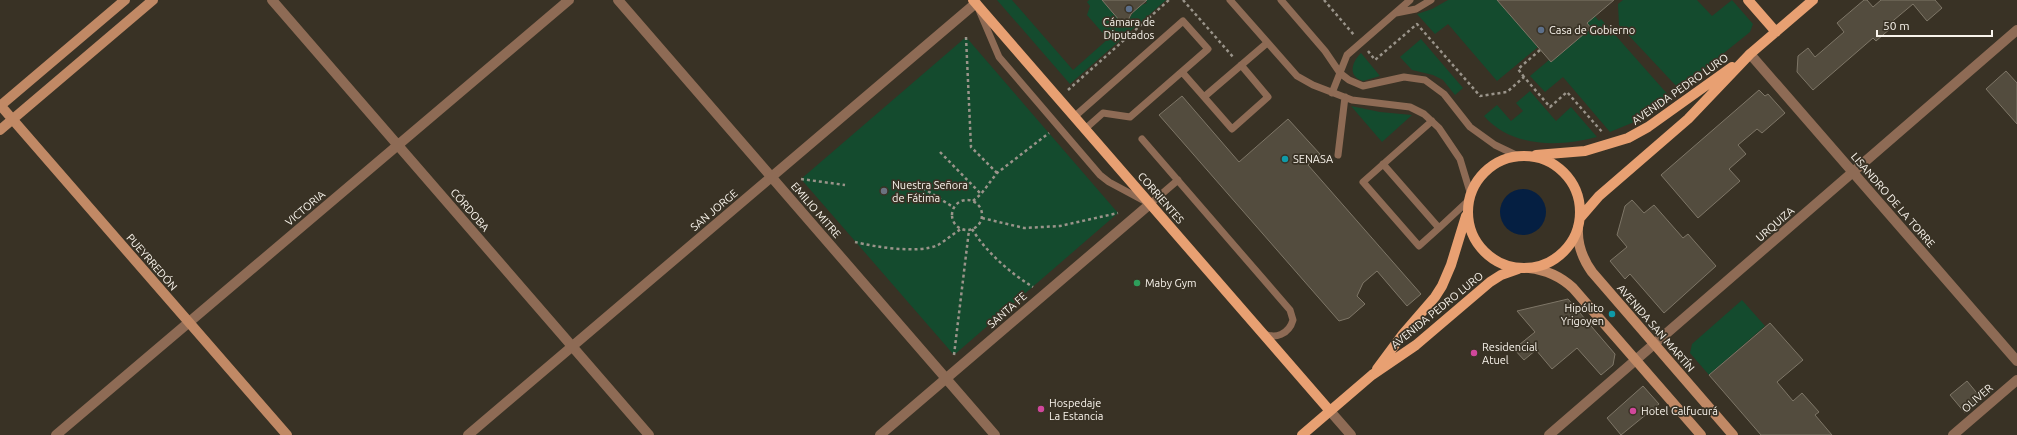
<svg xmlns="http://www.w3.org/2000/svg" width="2017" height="435" viewBox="0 0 2017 435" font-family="Ubuntu,sans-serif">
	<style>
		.green { fill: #144b2e }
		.water { fill: #051f42 }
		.building { fill: #534c3e; stroke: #7e7667 }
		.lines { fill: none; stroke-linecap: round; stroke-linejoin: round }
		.path { stroke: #9a948a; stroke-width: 2.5; stroke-dasharray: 3 3; stroke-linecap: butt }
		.lane { stroke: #8e6b55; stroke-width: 7 }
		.street { stroke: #8e6b55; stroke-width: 10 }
		.secondary { stroke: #c18965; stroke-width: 10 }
		.primary { stroke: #e8a072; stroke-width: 10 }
		.service-dot { fill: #5c6f8a; stroke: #393225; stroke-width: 1.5 }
		.culture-dot { fill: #0f9aa8; stroke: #393225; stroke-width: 1.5 }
		.worship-dot { fill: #6b7280; stroke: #393225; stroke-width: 1.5 }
		.leisure-dot { fill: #2e9e5b; stroke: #393225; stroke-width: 1.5 }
		.hotel-dot { fill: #d1479c; stroke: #393225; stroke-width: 1.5 }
		.labels { text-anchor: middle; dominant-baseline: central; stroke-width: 3.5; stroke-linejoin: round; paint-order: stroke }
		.poi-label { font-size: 11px; fill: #f9f4ec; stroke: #393225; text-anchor: start }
		.street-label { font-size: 11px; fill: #f9f4ec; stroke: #393225 }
	</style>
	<rect width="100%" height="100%" fill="#393225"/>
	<path class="green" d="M997,0H1012L1073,70L1108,39L1087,15L1090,6L1087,2L1089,0H1107L1106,4L1126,27C1130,16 1135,6 1147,3L1145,0H1166L1070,84Z
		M1448,0H1497L1538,47L1497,81L1448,24L1435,34L1417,14L1432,9Z
		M1567,0H1581L1599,21L1601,19L1670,97L1639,120L1610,132L1563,77L1545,92L1530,76L1549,60L1551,62L1591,28Z
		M1623,0H1697L1712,16L1732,0L1753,24L1750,32L1679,89L1619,25L1618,4Z
		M966,37L1118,213L954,355L801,179Z
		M1421,39L1463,88L1455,95L1443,80L1433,75L1412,70L1400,57Z
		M1361,53L1380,76L1363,81C1347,76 1352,62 1361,53Z
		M1530,91L1556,121L1571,107L1597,137C1559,147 1512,148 1484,116L1497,105L1511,121L1523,111L1516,103Z
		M1351,106L1380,112L1412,115L1382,142Z
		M1742,300L1765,326L1709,375L1690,353L1692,344Z"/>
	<path class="water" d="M1500 212a23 23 0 1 1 46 0a23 23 0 1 1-46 0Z"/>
	<path class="building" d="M1102,0H1147L1131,14L1125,27Z
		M1497,0H1614L1587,23L1591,28L1551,62Z
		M1864,0H1867L1873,7L1881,0H1935L1942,8L1927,21L1913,4L1888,25L1891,28L1876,41L1873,38L1813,90L1797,72L1798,56L1808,48L1815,57L1844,32L1837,23Z
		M2006,71L2017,83V124L1986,89Z
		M1759,90L1765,96L1768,94L1785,113L1762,133L1757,129L1738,145L1746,154L1729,169L1740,181L1698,218L1661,175Z
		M1182,96L1239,162L1288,119L1320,154L1308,165L1421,294L1407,306L1377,271L1363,283L1357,296L1365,304L1349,318L1339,321L1159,115Z
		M1632,200L1644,213L1654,205L1683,238L1688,234L1716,266L1664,313L1630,274L1625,279L1610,261L1627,247L1617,235L1625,206Z
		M1568,299L1615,354L1613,365L1601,375L1577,348L1552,369L1536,350L1524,360L1514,349L1535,332L1517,311Z
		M1770,323L1803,360L1777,382L1793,401L1802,393L1819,412L1815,415L1832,435H1761L1709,375Z
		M1967,381L1981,398L1965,413L1950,395Z
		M1643,386L1659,404L1621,435L1607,418Z"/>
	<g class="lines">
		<path class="path" d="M1183,0L1234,58
			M1324,0L1354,35
			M966,37L971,147L997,173
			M1368,51L1375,60L1417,24L1480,96L1507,92L1524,77L1550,107L1567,92L1603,133
			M1524,77L1518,69L1540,50
			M1068,90L1169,0
			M940,152L981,194
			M801,179L845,185
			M923,188L953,207
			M952 215a15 15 0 1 1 30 0a15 15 0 1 1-30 0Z
			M973,201L981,194L997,173L1049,133
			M982,218L1024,228L1060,226L1118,213
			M972,229C986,252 1010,273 1033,287
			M855,242C875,247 919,254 938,245C946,240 953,234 961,229
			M954,355L969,230"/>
		<path class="lane" d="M1230,0L1297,76L1313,85L1352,100L1410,107L1424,114L1439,128L1460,159L1470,192
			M1281,0L1325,51L1340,73L1349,80L1363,86L1404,77L1425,80L1444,94L1470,127L1495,145L1518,156
			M979,10L999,57L1100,175L1109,182L1150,204L1178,180
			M1396,13L1416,9L1431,0
			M1241,65L1268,97L1232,129L1204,97L1267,43
			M1182,72L1204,97
			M1332,93L1347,55L1410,0
			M1074,117L1183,21L1208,49L1130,117L1103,113L1085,129
			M1142,139L1290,310L1293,320C1289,334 1275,340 1263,333
			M1338,155L1345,97
			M1383,164L1439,228L1419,246L1363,182L1432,121
			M1439,228L1468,201"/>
		<path class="street" d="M272,0L649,435
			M618,0L995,435
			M1750,54L2017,361
			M1330,411L1351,435
			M56,435L569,0
			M468,435L976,3
			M880,435L1150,204
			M1549,435L2017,30
			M1953,435L2017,380"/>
		<path class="secondary" d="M0,105L287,435
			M0,106L125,0
			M0,130L153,0
			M1578,228C1577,245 1582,258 1592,272L1733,435
			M1529,268C1547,270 1560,276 1573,288L1701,435"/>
		<path class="primary" d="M973,0L1330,411
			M1748,0L1776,32
			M1536,155L1585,151L1628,138L1648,127L1732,67
			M1468 212a56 56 0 1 1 112 0a56 56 0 1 1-112 0Z
			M1580,218L1599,196L1688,119L1750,54L1813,0
			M1377,369L1403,334L1435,297L1442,286L1451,265L1466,216
			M1302,435L1372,375L1416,345L1490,282L1501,275L1518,269"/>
	</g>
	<g class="service-dot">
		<circle cx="1129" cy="9" r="4"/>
		<circle cx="1541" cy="30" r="4"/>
	</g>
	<g class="culture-dot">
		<circle cx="1285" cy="159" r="4"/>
		<circle cx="1612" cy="314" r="4"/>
	</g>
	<circle class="worship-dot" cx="884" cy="191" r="4"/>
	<circle class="leisure-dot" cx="1137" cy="283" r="4"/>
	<g class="hotel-dot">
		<circle cx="1474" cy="353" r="4"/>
		<circle cx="1041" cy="409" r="4"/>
		<circle cx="1633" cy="411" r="4"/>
	</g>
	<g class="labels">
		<g class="poi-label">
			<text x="1129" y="22" text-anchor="middle">Cámara de<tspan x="1129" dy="13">Diputados</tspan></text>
			<text x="1549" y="30">Casa de Gobierno</text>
			<text x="1293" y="159">SENASA</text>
			<text x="892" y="185">Nuestra Señora<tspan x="892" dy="13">de Fátima</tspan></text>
			<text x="1145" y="283">Maby Gym</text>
			<text x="1604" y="308" text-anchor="end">Hipólito<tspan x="1604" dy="13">Yrigoyen</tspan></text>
			<text x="1482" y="347">Residencial<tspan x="1482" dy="13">Atuel</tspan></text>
			<text x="1049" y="403">Hospedaje<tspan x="1049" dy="13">La Estancia</tspan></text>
			<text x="1641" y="411">Hotel Calfucurá</text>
		</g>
		<g class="street-label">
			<text transform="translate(1680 89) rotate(-35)">AVENIDA PEDRO LURO</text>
			<text transform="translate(1161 198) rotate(49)">CORRIENTES</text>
			<text transform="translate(1893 200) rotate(49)">LISANDRO DE LA TORRE</text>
			<text transform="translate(305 208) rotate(-40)">VICTORIA</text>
			<text transform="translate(470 210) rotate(49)">CÓRDOBA</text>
			<text transform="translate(714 210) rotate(-40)">SAN JORGE</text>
			<text transform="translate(816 210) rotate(49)">EMILIO MITRE</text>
			<text transform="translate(1775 224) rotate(-41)">URQUIZA</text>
			<text transform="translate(152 262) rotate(49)">PUEYRREDÓN</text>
			<text transform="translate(1007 310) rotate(-41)">SANTA FE</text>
			<text transform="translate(1437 310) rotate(-39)">AVENIDA PEDRO LURO</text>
			<text transform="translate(1656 328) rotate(49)">AVENIDA SAN MARTÍN</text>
			<text transform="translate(1977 398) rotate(-41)">OLIVER</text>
		</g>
	</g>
	<path d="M1877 30v6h115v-6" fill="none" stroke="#f9f4ec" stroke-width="2"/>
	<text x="1883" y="30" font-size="12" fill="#f9f4ec" stroke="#393225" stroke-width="3" paint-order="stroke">50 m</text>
</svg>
